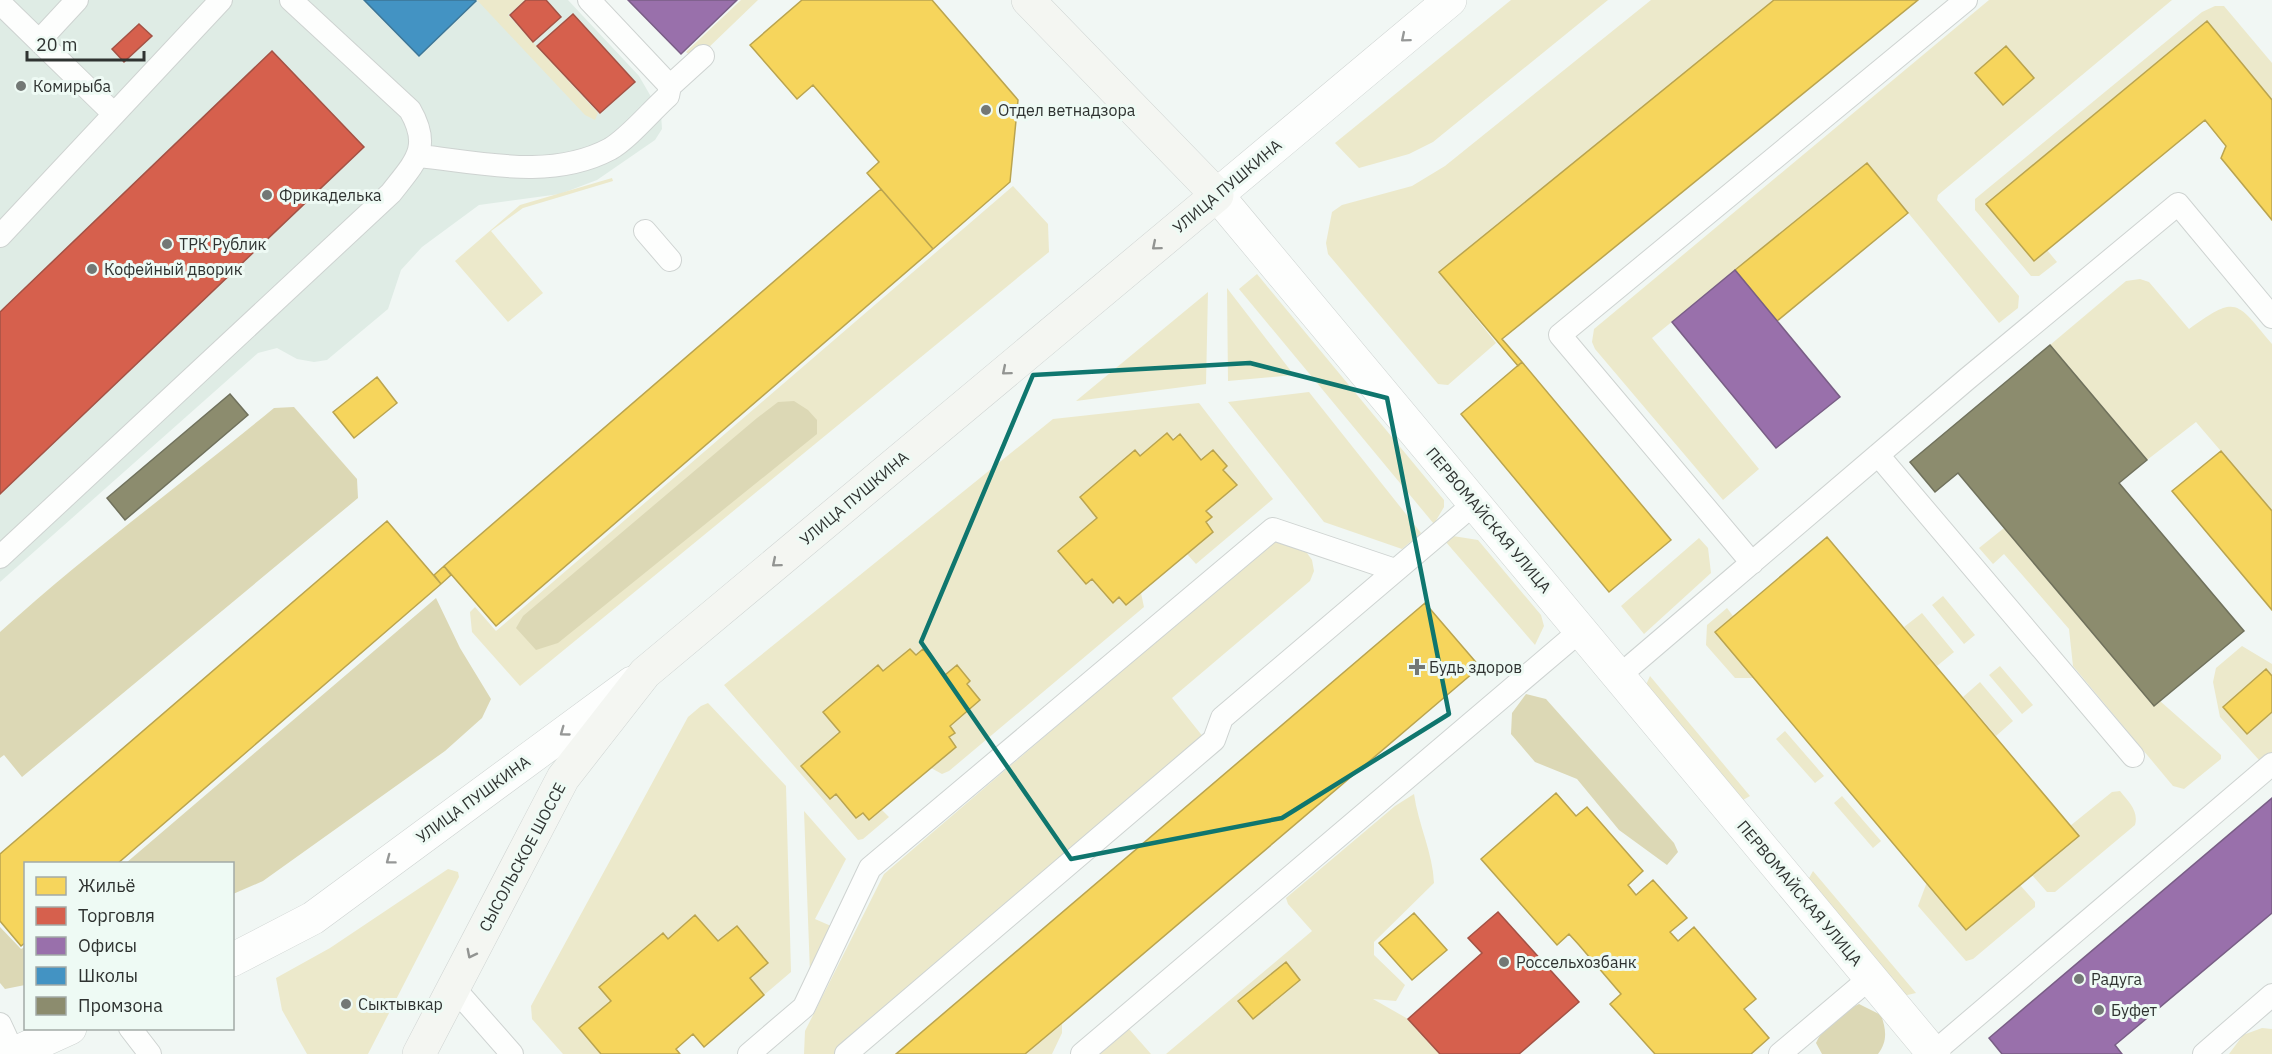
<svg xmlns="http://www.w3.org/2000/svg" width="2272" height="1054" viewBox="0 0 2272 1054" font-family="'IBM Plex Sans',sans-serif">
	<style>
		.built { fill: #dfece5 }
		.green { fill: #ece9cb }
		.forest { fill: #dcd8b5 }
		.homes { fill: #f6d55c; stroke: #baa44f; stroke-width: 1.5 }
		.shops { fill: #d6604d; stroke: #a45245; stroke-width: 1.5 }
		.offices { fill: #9970ab; stroke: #795e86; stroke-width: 1.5 }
		.schools { fill: #4393c3; stroke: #3d7697; stroke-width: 1.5 }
		.industry { fill: #8c8c6e; stroke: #70715c; stroke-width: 1.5 }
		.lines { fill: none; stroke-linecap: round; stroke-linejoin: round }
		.service-casing { stroke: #ced3d1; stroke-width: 24 }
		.minor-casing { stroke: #ced3d1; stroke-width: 34 }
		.tertiary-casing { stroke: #ced3d1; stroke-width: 34 }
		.secondary-casing { stroke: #ced3d1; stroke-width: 34 }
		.service { stroke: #fdfefd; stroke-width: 22 }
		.minor { stroke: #fdfefd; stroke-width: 33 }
		.tertiary { stroke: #fdfefd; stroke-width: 33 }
		.secondary { stroke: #f4f6f2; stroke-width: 33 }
		.oneway { stroke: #969897 }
		.oneway2 { stroke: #929492 }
		.marked { fill: none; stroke: #0f766e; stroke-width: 4.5; stroke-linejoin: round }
		.poi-dot { fill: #737875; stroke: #eefaf4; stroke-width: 2 }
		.labels { text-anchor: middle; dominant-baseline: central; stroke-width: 6; stroke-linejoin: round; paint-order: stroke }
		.poi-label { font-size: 16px; fill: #2f3331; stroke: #eefaf4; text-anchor: start }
		.street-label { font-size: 16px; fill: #2f3331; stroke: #eefaf4 }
	</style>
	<rect width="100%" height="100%" fill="#f1f7f4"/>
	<path class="built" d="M0,0H568L639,76L661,114L662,129L655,140L597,180L560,194L479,205L422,247L401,270L388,309L327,360L314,362L297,359L277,348L258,353L0,582Z"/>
	<path class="green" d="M477,0H525L508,15L598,113L595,120L585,115Z
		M741,0H758L705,51L690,55L686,52Z
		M1511,0H1608L1433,142L1409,154L1359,168L1335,143Z
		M1651,0H1774L1439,272L1496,343L1448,385L1438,384L1328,254L1326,243L1332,212L1342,205L1412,186L1445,166Z
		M1989,0H2172L1938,195L1937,200L2019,296L2018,308L1999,323L1867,163L1652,338L1759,469L1723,500L1595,349L1592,342L1594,329Z
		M2215,6H2224L2272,63V100L2206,21L1986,204L2034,261L2047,250L2057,262L2039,276H2031L1975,210V199L2202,12Z
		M612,178L613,181L523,208L491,231L543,293L508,322L455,261L520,205Z
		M1013,186L1048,224L1049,252L520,686L472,632L470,612L475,607L496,631Z
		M1257,274L1444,500V507L1434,524L1239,289Z
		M2140,279L2149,282L2189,329C2237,294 2236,301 2272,344V511L2196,422L2147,460L2050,345L2126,281Z
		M1227,288L1294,375L1228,381Z
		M1208,292L1206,384L1076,401Z
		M1309,392L1421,533L1402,549L1324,522L1228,402Z
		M1199,403L1273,499L1196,564L1187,554L1213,532L1206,522L1212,517L1206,511L1237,485L1223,470L1227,466L1213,450L1201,460L1180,434L1140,456L1135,451L1080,497L1097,518L1058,551L1086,584L1092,579L1113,603L1119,597L1126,605L1141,593L1144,607L949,771L942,774L931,768L956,747L949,737L955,732L950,726L970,681L957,665L945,675L910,649L883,671L878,666L823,712L840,732L801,766L829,799L836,794L856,818L863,813L870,820L882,810L889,817L863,839L858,840L724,685L1053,419Z
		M2004,528L2154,706L2160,701L2221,755V759L2184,789L2173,786L2073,666L2069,629L2004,554L1993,564L1979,548Z
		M1453,536L1478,540L1541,615L1544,626L1535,645L1445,541Z
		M1699,538L1708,548L1711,573L1644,634L1621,606Z
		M1275,539L1302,546L1312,560L1314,571L1310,581L1172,698L1204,738L839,1054H804L805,1031L884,874Z
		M1943,596L1975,635L1964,644L1932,605Z
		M1727,608L1733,616L1715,632L1755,678H1735L1706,645L1707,625Z
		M1922,613L1954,652L1937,666L1904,627Z
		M2242,646L2272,664V752L2259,760L2220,717L2213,682L2216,668Z
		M2000,666L2033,705L2022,714L1989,675Z
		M1650,676L1750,796L1743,800L1645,687Z
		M1980,682L2013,721L1996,736L1963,697Z
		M708,703L786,786L791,972L764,995L750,978L768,962L737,926L718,941L695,915L668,939L662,933L599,987L611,1001L579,1028L601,1054H563L532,1019L531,1006L688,717L701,706Z
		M1785,731L1824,776L1815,783L1776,739Z
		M2120,791C2128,801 2139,811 2135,825L2055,892H2047L2032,875L2070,826L2112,792Z
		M1414,794C1418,824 1433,853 1434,883L1374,942V955L1405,985L1396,1001L1373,999L1408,1019L1440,1054H1166L1312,931L1288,904L1286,898L1395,806Z
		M1842,796L1881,841L1873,848L1834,803Z
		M804,811L846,859L815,919L831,926L810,973Z
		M448,869L458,872L459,877L368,1054H307L282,1010L276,978L330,948Z
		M1813,871L1916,993L1903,996L1808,880Z
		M1927,882L1966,930L2020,885L2035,902V907L1973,959L1966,961L1918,906Z
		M1062,1023V1033L1052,1054H1025Z
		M2262,1028L2272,1029V1054H2229L2243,1035Z
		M1129,1029L1151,1054H1100Z"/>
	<path class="forest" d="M794,401L808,410L817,420V434L558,643L536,650L516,628L523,616L757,418L778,402Z
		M294,407L357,479L358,498L22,777L4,755L0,758V632C87,553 183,483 274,408Z
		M436,598L460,648L491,699L482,718L445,751L263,881L233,894L232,864L126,863Z
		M1526,694L1546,699L1674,843L1678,852L1667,865L1619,830L1577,779L1535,762L1511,734L1512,713Z
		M0,927L21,949L25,947V985L5,989L0,983Z
		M1859,1004L1881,1015C1886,1029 1888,1041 1878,1054H1822L1816,1043C1824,1025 1841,1012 1859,1004Z"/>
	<path class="homes" d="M802,0H932L1018,100L1010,182L933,249L867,173L879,162L813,85L797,99L750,45Z
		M1774,0H1918L1502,339L1522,362L1518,366L1439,272Z
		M2207,21L2272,100V220L2221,158L2226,146L2205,120L2034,261L1986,204Z
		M2006,46L2034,78L2003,105L1975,73Z
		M1867,163L1908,213L1777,321L1735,270Z
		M881,189L933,249L496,626L444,566Z
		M1522,362L1671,540L1609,592L1461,414Z
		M377,377L397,403L354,438L333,412Z
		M1167,433L1173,440L1180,434L1201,460L1213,450L1227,466L1223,470L1237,485L1206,511L1212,517L1206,522L1213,532L1126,605L1119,597L1113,603L1092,579L1086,584L1058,551L1097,518L1080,497L1135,450L1140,456Z
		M2221,451L2272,511V610L2172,491Z
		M387,521L441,584L117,864H26V942L21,946L0,921V854Z
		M1827,537L2079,836L1966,930L1715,632Z
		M444,566L451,575L441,584L434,575Z
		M1425,603L1480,667L1062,1023L1025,1054H896Z
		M910,649L916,655L923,649L945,675L957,665L970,681L967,684L980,700L950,726L955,733L949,737L956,747L869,820L863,813L856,818L836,794L830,799L801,766L840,732L823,712L878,665L883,671Z
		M2266,669L2272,676V712L2247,734L2223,707Z
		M1556,793L1576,816L1587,807L1643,871L1628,885L1636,895L1653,880L1687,918L1670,932L1678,941L1694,927L1756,999L1744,1009L1769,1038L1751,1054H1655L1610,1004L1621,994L1579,945L1569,934L1557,945L1481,859Z
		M1414,913L1447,950L1412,980L1379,943Z
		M695,915L718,941L737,926L768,963L750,978L764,995L704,1047L693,1034L676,1049L680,1054H601L579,1028L611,1001L599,987L663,933L668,939Z
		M1286,962L1300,980L1253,1019L1238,1001Z"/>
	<path class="shops" d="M526,0H546L561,17L533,42L510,15Z
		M573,14L635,82L600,113L537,46Z
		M139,24L152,36L124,62L112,49Z
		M272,51L364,147L0,494V312Z
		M1498,912L1579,1002L1519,1054H1440L1408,1019L1482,953L1468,938Z"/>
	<path class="offices" d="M628,0H737L681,54Z
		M1735,270L1840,397L1776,448L1672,322Z
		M2272,798V913L2115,1045L2122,1054H2002L1989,1038Z"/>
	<path class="schools" d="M364,0H475L476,1L419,56Z"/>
	<path class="industry" d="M2050,345L2147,460L2119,483L2244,631L2154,706L1958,473L1935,492L1910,462Z
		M230,394L248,415L125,520L107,498Z"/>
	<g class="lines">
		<g class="service-casing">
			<path id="service" d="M589,0L670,86L703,56
				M0,3L114,114
				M39,41L77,0
				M420,156C482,163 552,180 610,149C629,138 651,111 668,96L670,86
				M645,231L670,260
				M0,236L221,0
				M1878,455L2133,756
				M0,557L391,193C415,162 432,148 410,110L291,0
				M1752,563L1560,335L1966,0
				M1619,676L1967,379L2178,204L2272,317
				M454,988L512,1054
				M0,1024L14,1054
				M130,1028L150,1054
				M1933,1053L2272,764
				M749,1054L804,1007L870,868L1273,529L1395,570
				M846,1054L1214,740L1222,718L1475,503
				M1082,1054L1581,630
				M1780,1054L1870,978
				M2204,1054L2272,995"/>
		</g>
		<g class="minor-casing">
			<path id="minor" d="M232,960L313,918L632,683
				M13,1054L70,1028"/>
		</g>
		<g class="tertiary-casing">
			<path id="tertiary" d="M1450,0L1217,195L1934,1054"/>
		</g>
		<g class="secondary-casing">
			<path id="secondary" d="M419,1054L563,778L645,673L1217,195L1028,0"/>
		</g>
		<use href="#service" class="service"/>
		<use href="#minor" class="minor"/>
		<use href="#tertiary" class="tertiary"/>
		<use href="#secondary" class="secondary"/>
	</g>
	<defs><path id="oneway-chevron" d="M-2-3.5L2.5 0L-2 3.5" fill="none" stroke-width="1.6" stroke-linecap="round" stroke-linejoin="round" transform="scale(1.5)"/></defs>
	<g class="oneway">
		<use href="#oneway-chevron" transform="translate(1405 38) rotate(140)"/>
		<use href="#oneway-chevron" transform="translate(564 732) rotate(144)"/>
		<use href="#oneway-chevron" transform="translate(390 860) rotate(143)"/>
	</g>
	<g class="oneway2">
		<use href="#oneway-chevron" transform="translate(1156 246) rotate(140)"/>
		<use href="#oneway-chevron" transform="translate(1006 371) rotate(140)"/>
		<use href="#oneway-chevron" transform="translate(776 563) rotate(140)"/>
		<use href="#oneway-chevron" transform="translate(471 954) rotate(117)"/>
	</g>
	<path class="marked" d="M1250,363L1387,398L1449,714L1282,818L1071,859L921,642L1033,375Z"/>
	<g class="poi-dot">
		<circle cx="21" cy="86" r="6"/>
		<circle cx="986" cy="110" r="6"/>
		<circle cx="267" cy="195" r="6"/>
		<circle cx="167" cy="244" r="6"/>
		<circle cx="92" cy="269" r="6"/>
		<path d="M1414 658h6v6h6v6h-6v6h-6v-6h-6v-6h6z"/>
		<circle cx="1504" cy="962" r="6"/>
		<circle cx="2079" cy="979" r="6"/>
		<circle cx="346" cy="1004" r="6"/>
		<circle cx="2099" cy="1010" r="6"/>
	</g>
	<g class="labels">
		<g class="poi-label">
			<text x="33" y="86">Комирыба</text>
			<text x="998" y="110">Отдел ветнадзора</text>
			<text x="279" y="195">Фрикаделька</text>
			<text x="179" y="244">ТРК Рублик</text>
			<text x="104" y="269">Кофейный дворик</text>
			<text x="1429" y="667">Будь здоров</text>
			<text x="1516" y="962">Россельхозбанк</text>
			<text x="2091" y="979">Радуга</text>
			<text x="358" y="1004">Сыктывкар</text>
			<text x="2111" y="1010">Буфет</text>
		</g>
		<g class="street-label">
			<text transform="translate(1227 186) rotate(-40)">УЛИЦА ПУШКИНА</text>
			<text transform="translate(854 498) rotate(-40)">УЛИЦА ПУШКИНА</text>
			<text transform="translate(1489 520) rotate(50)">ПЕРВОМАЙСКАЯ УЛИЦА</text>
			<text transform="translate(473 799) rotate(-36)">УЛИЦА ПУШКИНА</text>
			<text transform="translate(522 857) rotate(-62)">СЫСОЛЬСКОЕ ШОССЕ</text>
			<text transform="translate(1800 893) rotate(50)">ПЕРВОМАЙСКАЯ УЛИЦА</text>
		</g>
	</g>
	<rect x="24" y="862" width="210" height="168" fill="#eefaf4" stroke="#a2aaa6" stroke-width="1.5"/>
	<rect x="36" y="877" width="30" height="18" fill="#f6d55c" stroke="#a2aaa6" stroke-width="1.5"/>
	<text x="78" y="892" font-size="18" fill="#2f3331">Жильё</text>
	<rect x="36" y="907" width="30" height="18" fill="#d6604d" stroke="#a2aaa6" stroke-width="1.5"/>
	<text x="78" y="922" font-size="18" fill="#2f3331">Торговля</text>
	<rect x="36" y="937" width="30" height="18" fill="#9970ab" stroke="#a2aaa6" stroke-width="1.5"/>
	<text x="78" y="952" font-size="18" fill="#2f3331">Офисы</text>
	<rect x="36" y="967" width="30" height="18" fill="#4393c3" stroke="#a2aaa6" stroke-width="1.5"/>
	<text x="78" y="982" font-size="18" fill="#2f3331">Школы</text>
	<rect x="36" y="997" width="30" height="18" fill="#8c8c6e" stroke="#a2aaa6" stroke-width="1.5"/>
	<text x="78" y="1012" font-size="18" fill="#2f3331">Промзона</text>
	<path d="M27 51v9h117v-9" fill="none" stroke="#2f3331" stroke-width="3"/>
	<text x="36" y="51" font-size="18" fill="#2f3331" stroke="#eefaf4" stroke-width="4.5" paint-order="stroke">20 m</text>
</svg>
